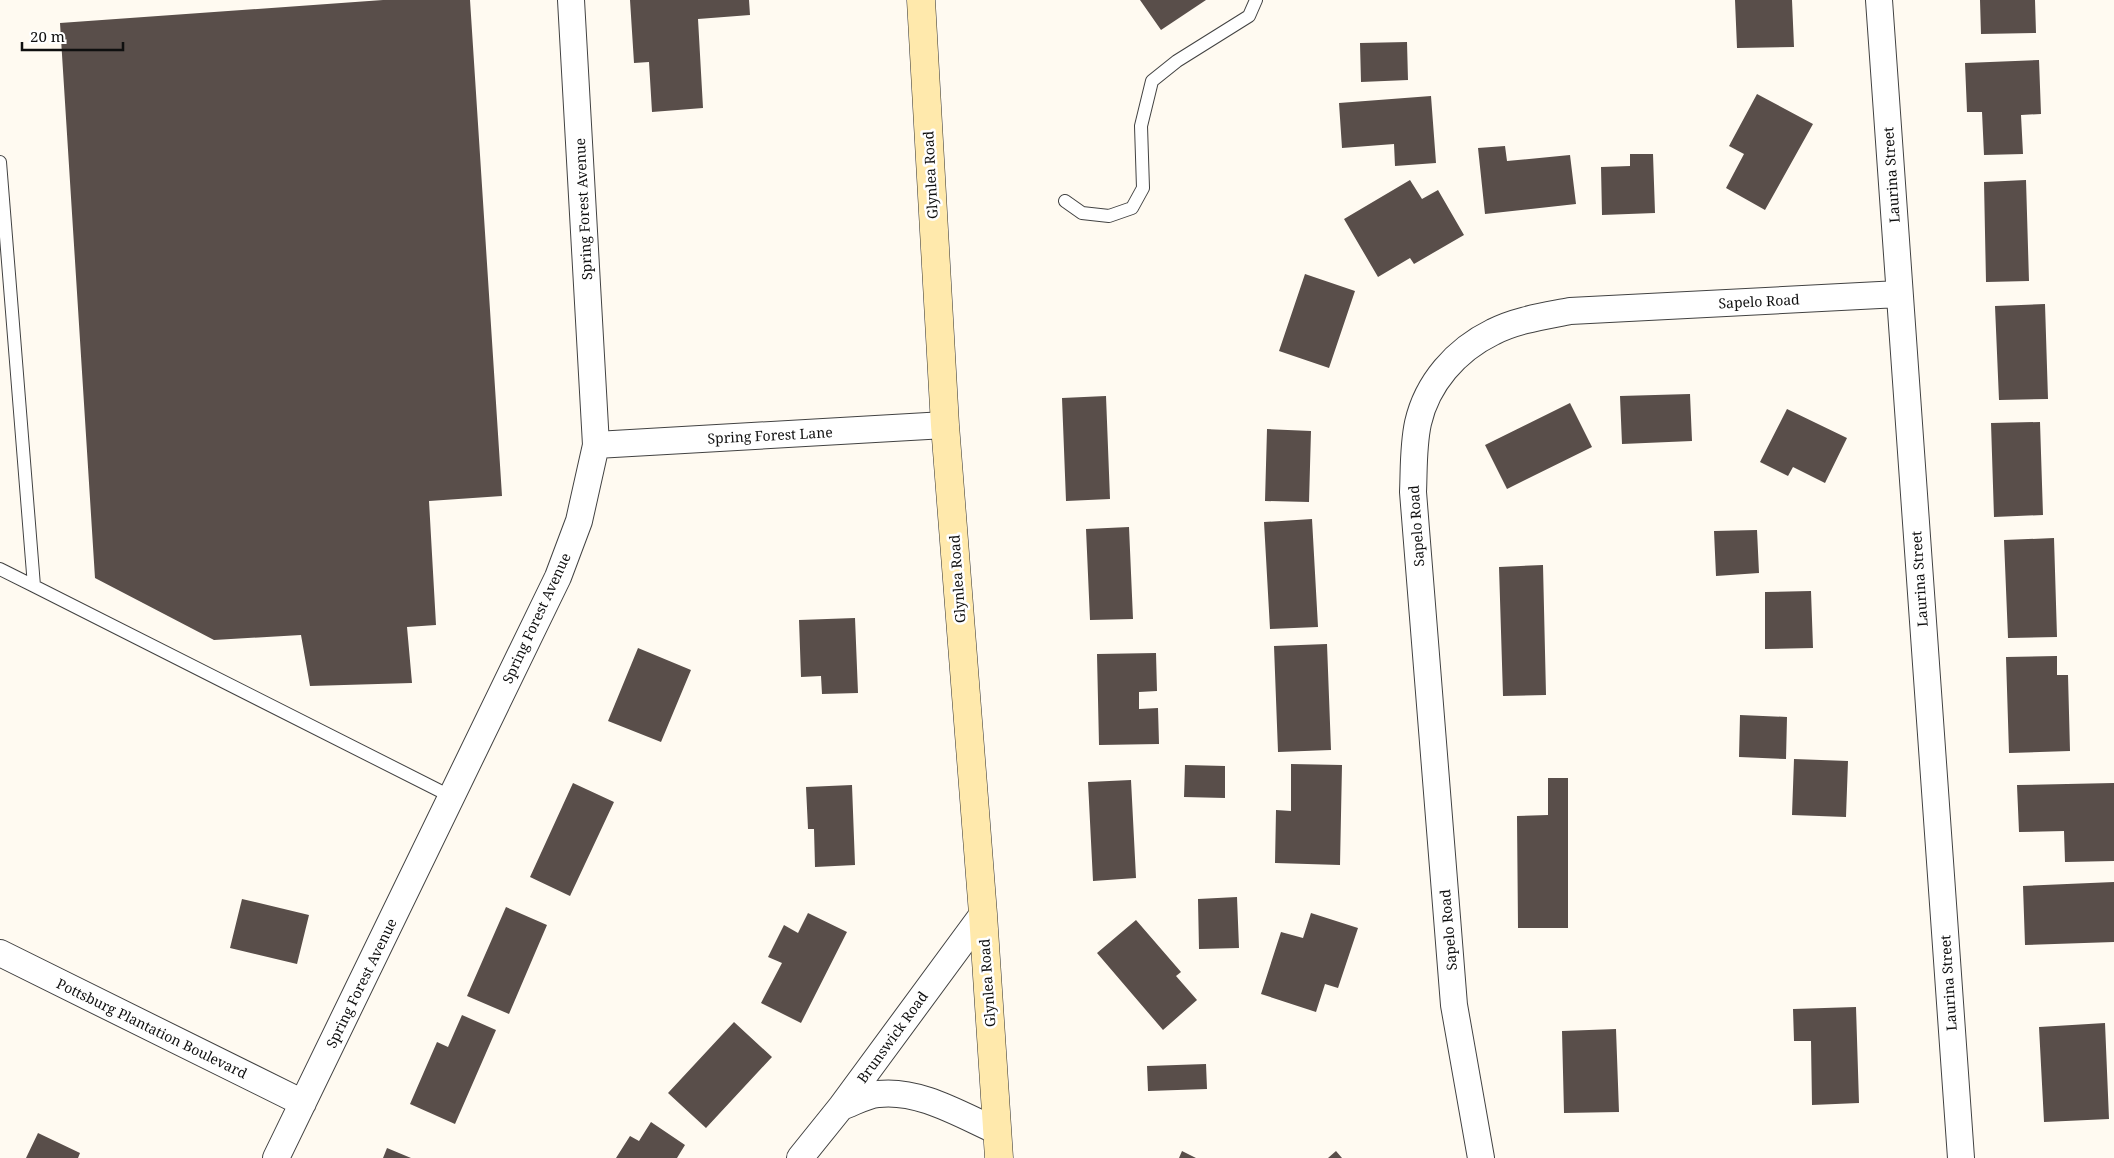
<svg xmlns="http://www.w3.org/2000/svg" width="2114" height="1158" viewBox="0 0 2114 1158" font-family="'Noto Serif',serif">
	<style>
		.building { fill: #594e4a }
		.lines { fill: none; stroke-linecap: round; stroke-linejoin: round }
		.lane-casing { stroke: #424242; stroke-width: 14 }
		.street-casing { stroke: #424242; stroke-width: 28 }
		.secondary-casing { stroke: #313131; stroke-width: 29 }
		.lane { stroke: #fff; stroke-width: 12 }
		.street { stroke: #fff; stroke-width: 26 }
		.secondary { stroke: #ffe9ac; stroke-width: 28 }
		.labels { text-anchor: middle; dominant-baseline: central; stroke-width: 5; stroke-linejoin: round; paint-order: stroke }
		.street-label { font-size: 14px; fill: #0f0f0f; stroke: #fff }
	</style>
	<rect width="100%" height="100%" fill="#fffaf1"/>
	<path class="building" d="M383,0H470L502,496L429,501L436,625L407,627L412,683L310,686L301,635L214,640L95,578L60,23Z
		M630,0H749L750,15L698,19L703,108L652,112L649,62L634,63Z
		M1140,0H1206L1161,30Z
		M1735,0H1792L1794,47L1737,48Z
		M1980,0H2035L2036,33L1981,34Z
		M1407,42L1408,80L1361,82L1360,43Z
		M2039,60L2041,114L2021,115L2023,154L1984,155L1982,112H1967L1965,63Z
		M1757,94L1813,124L1765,210L1726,188L1744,154L1729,146Z
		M1431,96L1436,163L1395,166L1394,144L1342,148L1339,103Z
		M1505,146L1507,161L1570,155L1576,204L1485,214L1478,148Z
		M1630,154H1653L1655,213L1602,215L1601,167L1630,166Z
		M1410,180L1422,199L1438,190L1464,235L1414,264L1410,258L1378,277L1344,219Z
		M2026,180L2029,281L1986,282L1984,182Z
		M1305,274L1355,291L1329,368L1279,351Z
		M2045,304L2048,399L1999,400L1995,306Z
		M1690,394L1692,441L1622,444L1620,396Z
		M1106,396L1110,499L1066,501L1062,398Z
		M1570,403L1592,447L1507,489L1485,445Z
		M1787,409L1847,438L1825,483L1793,467L1788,476L1760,462Z
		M2040,422L2043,515L1994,517L1991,423Z
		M1267,429L1311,431L1309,502L1265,501Z
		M1312,519L1318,627L1270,629L1264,522Z
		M1129,527L1133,619L1090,620L1086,529Z
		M1757,530L1759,573L1716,576L1714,531Z
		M2054,538L2057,637L2008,638L2004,540Z
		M1543,565L1546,695L1503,696L1499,567Z
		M1811,591L1813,648L1765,649V592Z
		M855,618L858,693L822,694L821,676L801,677L799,620Z
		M1327,644L1331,750L1278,752L1274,646Z
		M638,648L691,670L661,742L608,721Z
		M1156,653L1157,691L1139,692V709L1158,708L1159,744L1099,745L1097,654Z
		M2057,656V675H2068L2070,751L2009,753L2006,657Z
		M1740,715L1787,717L1786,759L1739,757Z
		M1794,759L1848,761L1846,817L1792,815Z
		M1291,764L1342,765L1340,865L1275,863L1276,810L1291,811Z
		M1185,765L1225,766V798L1184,797Z
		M1548,778H1568V928H1518L1517,816L1548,815Z
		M1131,780L1136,878L1093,881L1088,782Z
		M573,783L614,802L570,896L530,877Z
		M2114,783V861L2065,862L2064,831L2019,832L2017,785Z
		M852,785L855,865L815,867L814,829H808L806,787Z
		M2114,882V942L2025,945L2023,886Z
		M1237,897L1239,948L1199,949L1198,899Z
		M242,899L309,915L297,964L230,948Z
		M506,907L547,925L509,1014L467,996Z
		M808,913L847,932L801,1023L761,1003L782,963L768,957L784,925L798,933Z
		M1311,913L1358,928L1338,988L1325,984L1316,1012L1261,994L1281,932L1303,938Z
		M1136,920L1181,972L1176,976L1197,1000L1163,1030L1097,953Z
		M1856,1007L1859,1103L1812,1105L1811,1041H1794L1793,1009Z
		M462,1015L496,1030L455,1124L410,1104L437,1042L448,1047Z
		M734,1022L772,1057L706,1128L668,1093Z
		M2105,1023L2109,1119L2044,1122L2039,1027Z
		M1616,1029L1619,1112L1564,1113L1562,1031Z
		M1206,1064L1207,1089L1148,1091L1147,1066Z
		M651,1122L685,1145L677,1158H616L630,1136L639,1141Z
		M38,1133L80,1153L78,1158H26Z
		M387,1148L411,1158H383Z
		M1182,1151L1196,1158H1179Z
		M1336,1151L1342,1158H1328Z"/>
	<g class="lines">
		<g class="lane-casing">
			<path id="lane" d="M0,162L34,586L452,797
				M1065,201L1082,213L1109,216L1132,208L1143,188L1141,126L1152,81L1177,61L1249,16L1256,0
				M0,569L34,586"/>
		</g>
		<g class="street-casing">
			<path id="street" d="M1879,0L1961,1158
				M596,445L945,425
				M0,953L303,1103
				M841,1107C853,1103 866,1095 878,1094C919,1089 961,1115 997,1131
				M276,1158L558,577L579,521L596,445L571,0
				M800,1158L841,1107L983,914
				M1481,1158L1454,1005L1413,492C1414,470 1413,446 1418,423C1427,383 1456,350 1493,332C1516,320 1545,316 1570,311L1899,294"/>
		</g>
		<g class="secondary-casing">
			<path id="secondary" d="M921,0L945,425L983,914L999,1158"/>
		</g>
		<use href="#lane" class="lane"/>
		<use href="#street" class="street"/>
		<use href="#secondary" class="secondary"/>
	</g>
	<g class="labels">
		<g class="street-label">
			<text transform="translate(930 175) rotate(-93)">Glynlea Road</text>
			<text transform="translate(1891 175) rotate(-94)">Laurina Street</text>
			<text transform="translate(583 209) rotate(-93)">Spring Forest Avenue</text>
			<text transform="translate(1759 301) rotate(-3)">Sapelo Road</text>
			<text transform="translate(770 435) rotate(-3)">Spring Forest Lane</text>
			<text transform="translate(1416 526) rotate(-94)">Sapelo Road</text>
			<text transform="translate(957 579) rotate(-94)">Glynlea Road</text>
			<text transform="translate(1919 579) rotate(-94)">Laurina Street</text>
			<text transform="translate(536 618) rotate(-65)">Spring Forest Avenue</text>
			<text transform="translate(1448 930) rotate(-95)">Sapelo Road</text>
			<text transform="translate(361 983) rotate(-64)">Spring Forest Avenue</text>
			<text transform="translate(987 983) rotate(-94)">Glynlea Road</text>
			<text transform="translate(1948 983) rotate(-94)">Laurina Street</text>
			<text transform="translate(152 1028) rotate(26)">Pottsburg Plantation Boulevard</text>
			<text transform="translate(892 1037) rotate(-54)">Brunswick Road</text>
		</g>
	</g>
	<path d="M22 42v8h101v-8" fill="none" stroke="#0f0f0f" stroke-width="2.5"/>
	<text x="30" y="42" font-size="15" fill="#0f0f0f" stroke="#ffffff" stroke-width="4" paint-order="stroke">20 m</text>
</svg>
